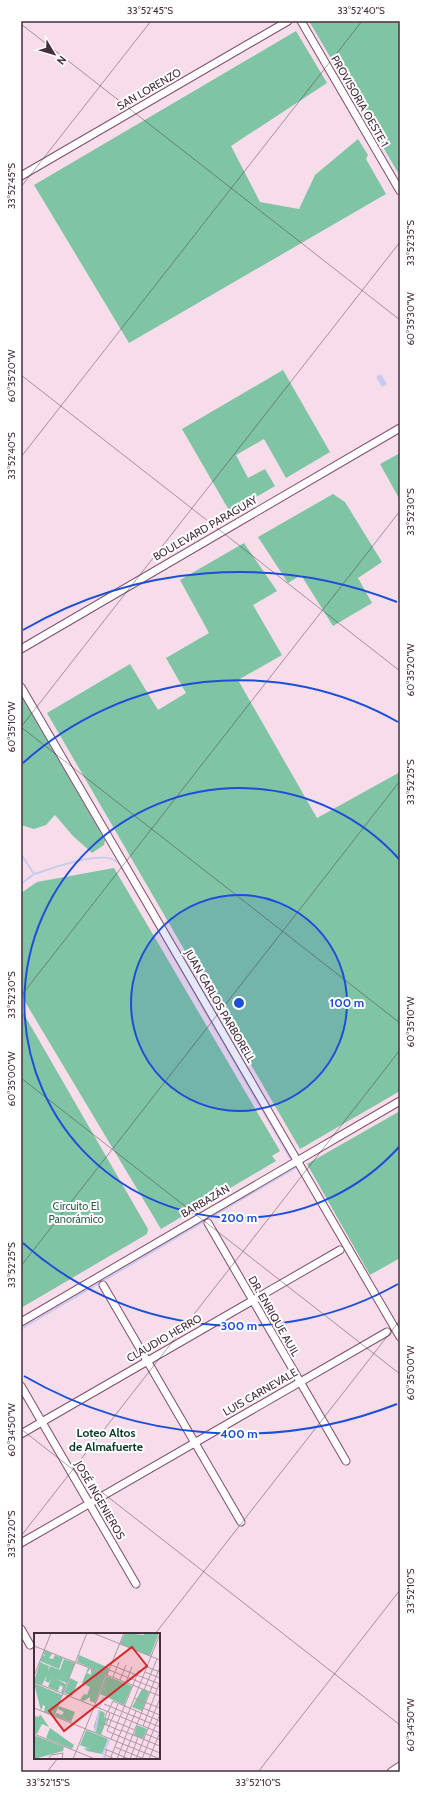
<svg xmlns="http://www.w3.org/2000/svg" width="421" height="1793" viewBox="0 0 421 1793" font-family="Cabin,sans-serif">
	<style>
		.green { fill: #7fc4a5 }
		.water { fill: #cacaf0 }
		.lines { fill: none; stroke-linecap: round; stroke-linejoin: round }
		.stream { stroke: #cacaf0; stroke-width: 2 }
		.street-casing { stroke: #824c6c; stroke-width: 9 }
		.street { stroke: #fff; stroke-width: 7 }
		.ticks { fill: none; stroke: #472e3c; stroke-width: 1; stroke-opacity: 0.45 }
		.ring { fill: none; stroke: #1d4ed8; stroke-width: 2 }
		.labels { text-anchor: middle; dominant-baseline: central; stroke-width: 4; stroke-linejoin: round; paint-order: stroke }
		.street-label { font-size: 11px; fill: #472e3c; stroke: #fff }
		.park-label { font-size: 11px; fill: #2e604b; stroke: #fff }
		.neighbourhood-label { font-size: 12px; font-weight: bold; fill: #093b2a; stroke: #fff }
		.inset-river { fill: none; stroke: #cacaf0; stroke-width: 2 }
		.inset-road { fill: none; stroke: #b197a4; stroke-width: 1 }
		.view { fill: #d62828; fill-opacity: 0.15; stroke: #d62828; stroke-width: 2 }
		.inset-edge { fill: none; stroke: #472e3c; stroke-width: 2 }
		.centre { fill: #1d4ed8; stroke: #fff; stroke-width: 2 }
		.ring-label { font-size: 12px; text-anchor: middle; font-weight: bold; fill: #1d4ed8; stroke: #fff; stroke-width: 4; stroke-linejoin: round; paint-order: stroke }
		.neatline { fill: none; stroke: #472e3c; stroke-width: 1.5 }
		.ticks-label { font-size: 10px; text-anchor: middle; fill: #472e3c }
	</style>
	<rect width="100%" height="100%" fill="#f7ddea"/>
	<path class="green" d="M309,21H400V176Z
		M296,31L327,83L231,146L260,202L299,209L315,175L358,139L368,155L366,159L386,194L129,343L34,185Z
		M283,370L330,452L286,478L264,439L236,455L248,478L265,469L275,486L230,512L182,429Z
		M400,453V500L380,464Z
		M333,494L345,502L382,562L358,578L372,603L333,626L301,575L288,583L258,537Z
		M244,543L277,591L253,605L282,655L238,680L317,818L400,772V1091L300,1149L47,713L130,664L158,710L186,693L166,658L209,633L180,580Z
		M21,695L105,840L104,845L92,853L73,836L55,815L46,825L34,829L21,825Z
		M114,868L280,1151L272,1156L276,1161L161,1229L21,995V893L37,882Z
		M21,1009L148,1229L147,1234L21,1308Z
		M400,1111V1258L370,1275L307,1164Z"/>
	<path class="water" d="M381,374L387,384L382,387L376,377Z"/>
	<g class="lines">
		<path class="stream" d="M21,854L34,874L21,884
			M34,874C51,869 101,850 116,861C121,864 124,872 127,876L290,1158
			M21,1329L295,1168"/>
		<g class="street-casing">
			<path id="street" d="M301,21L400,191
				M21,176L288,21
				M21,649L400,428
				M21,687L400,1337
				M208,1223L346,1461
				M103,1285L241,1522
				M21,1322L400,1101
				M21,1386L136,1584
				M21,1434L340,1250
				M21,1543L387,1332
				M21,1629L30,1645
				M391,1772L400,1766"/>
		</g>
		<use href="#street" class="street"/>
	</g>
	<path class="ticks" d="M21,24L400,320M21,187L151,21M21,375L400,671M21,457L362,21M21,727L400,1023M21,727L400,242M21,996L400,511M21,1078L400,1374M21,1266L400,781M21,1429L400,1725M21,1536L400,1050M155,1634L400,1320M47,1772L58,1758M258,1772L400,1590"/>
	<circle cx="239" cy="1003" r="108" fill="#1d4ed8" fill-opacity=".12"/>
	<g class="ring">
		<circle cx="239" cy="1003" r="108"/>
		<path d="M399 1147A215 215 0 1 1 399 859"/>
		<path d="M398 1284A323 323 0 0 1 23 1243M23 763A323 323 0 0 1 398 722"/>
		<path d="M397 1404A431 431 0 0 1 24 1376M23 630A431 431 0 0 1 397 602"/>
	</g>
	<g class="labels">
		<g class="street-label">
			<text transform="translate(149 89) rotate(-30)">SAN LORENZO</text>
			<text transform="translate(360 101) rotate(60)">PROVISORIA OESTE 1</text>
			<text transform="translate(205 528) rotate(-30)">BOULEVARD PARAGUAY</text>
			<text transform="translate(220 1006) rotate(60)">JUAN CARLOS PARBORELL</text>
			<text transform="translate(205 1201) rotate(-30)">BARBAZÁN</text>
			<text transform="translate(274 1316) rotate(60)">DR. ENRIQUE AUIL</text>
			<text transform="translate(164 1338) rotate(-30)">CLAUDIO HERRO</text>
			<text transform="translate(260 1392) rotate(-30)">LUIS CARNEVALE</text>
			<text transform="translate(100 1500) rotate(60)">JOSÉ INGENIEROS</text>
		</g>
		<g class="park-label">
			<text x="76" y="1206">Circuito El<tspan x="76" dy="13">Panorámico</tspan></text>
		</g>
		<g class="neighbourhood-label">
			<text x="106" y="1432">Loteo Altos<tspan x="106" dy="14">de Almafuerte</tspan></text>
		</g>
	</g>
	<g transform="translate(34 1633)">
		<rect width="126" height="126" fill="#f7ddea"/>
		<path d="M91,0L110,2L111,0H125L116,23L86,11ZM11,17L18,21L15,25L19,26L21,22L29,25L25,36L6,28L9,22L13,23L9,21ZM45,22L75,35L73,42L43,29ZM30,26L41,30L33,50L22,46L32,51L29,60L27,59L29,54L26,52L24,58L14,54L18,44L15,50L11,48L13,42L8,52L0,49L6,29L15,33L14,39L16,33L26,37ZM54,35L56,36L53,40L57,42V36L72,42L61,70L56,68V64L50,68L46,67L50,61L53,62L56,54L48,50ZM73,43L98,53L90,72L66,61ZM36,45L44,49L38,63L30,60ZM0,50L28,62L20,83L10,79L11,73L9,72L7,78ZM108,56L115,59L108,78L98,74ZM25,73L41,79L37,89L21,83L22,80L28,82L30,79L24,76ZM65,77L71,80L70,85L73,86L67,102L61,99L60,93ZM6,81L15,94L8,91L3,101L0,100V83L5,84ZM103,92L113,96L109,106L100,102ZM16,95L40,112L38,116L12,105ZM52,97L74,106L68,121L53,118L50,115L56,116L46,112ZM0,102L30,114L29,118L0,126Z" fill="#7fc4a5"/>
		<path class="inset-river" d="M65,75L69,65L75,64M61,99L65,77M72,126L69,121L75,107"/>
		<path class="inset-road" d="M59,0L126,27M0,13L126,63M77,32L126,51M113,34L126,39M75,37L123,56M111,39L126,45M0,43L17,0M79,44L85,29M86,47L92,32M0,49L92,86M92,49L98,34M99,52L105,37M110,57L123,26M100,65L126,75M70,71L126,94M0,75L126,126M109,75L126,82M73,79L71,85L89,92M74,79L79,68L126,88M20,83L53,0M92,86L126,100M68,90L87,98M72,92L76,80M89,92L101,97M75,93L73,98L126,120M75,93L84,71M109,93L126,49M87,97L126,113M93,100L102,78M0,101L61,126M112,101L126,107M77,106L99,52M81,114L110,126M71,116L95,126M73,117L71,122L81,126M15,125L17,122L29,120L28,126M39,126L90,0M76,126L126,1M83,126L93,100M89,126L126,34M96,126L104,104M102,126L126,65M108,126L126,81M115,126L126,99"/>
		<path class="view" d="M98,14L113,33L30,98L15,78Z"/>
		<rect width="126" height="126" class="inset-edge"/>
	</g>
	<circle cx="239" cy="1003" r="6" class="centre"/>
	<g class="ring-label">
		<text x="347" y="1007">100 m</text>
		<text x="239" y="1222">200 m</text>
		<text x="239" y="1330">300 m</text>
		<text x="239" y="1438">400 m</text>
	</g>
	<rect width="421" height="1793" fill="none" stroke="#ffffff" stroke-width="44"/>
	<g transform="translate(54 54) rotate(128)" stroke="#ffffff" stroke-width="3" paint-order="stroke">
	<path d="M0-3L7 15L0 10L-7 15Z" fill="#472e3c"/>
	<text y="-6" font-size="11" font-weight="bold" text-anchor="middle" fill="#472e3c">N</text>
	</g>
	<rect x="22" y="22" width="377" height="1749" class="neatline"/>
	<g class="ticks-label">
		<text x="150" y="14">33°52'45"S</text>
		<text x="361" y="14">33°52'40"S</text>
		<text transform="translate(11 186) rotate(-90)" y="4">33°52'45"S</text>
		<text transform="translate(410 243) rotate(-90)" y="4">33°52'35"S</text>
		<text transform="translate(410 319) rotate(-90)" y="4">60°35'30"W</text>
		<text transform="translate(11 376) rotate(-90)" y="4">60°35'20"W</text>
		<text transform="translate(11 456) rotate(-90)" y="4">33°52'40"S</text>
		<text transform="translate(410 512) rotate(-90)" y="4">33°52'30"S</text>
		<text transform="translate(410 670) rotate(-90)" y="4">60°35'20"W</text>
		<text transform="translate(11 727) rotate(-90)" y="4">60°35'10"W</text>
		<text transform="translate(410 782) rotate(-90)" y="4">33°52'25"S</text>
		<text transform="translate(11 995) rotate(-90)" y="4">33°52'30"S</text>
		<text transform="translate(410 1022) rotate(-90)" y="4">60°35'10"W</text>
		<text transform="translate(11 1079) rotate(-90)" y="4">60°35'00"W</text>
		<text transform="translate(11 1265) rotate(-90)" y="4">33°52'25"S</text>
		<text transform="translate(410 1373) rotate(-90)" y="4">60°35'00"W</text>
		<text transform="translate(11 1430) rotate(-90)" y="4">60°34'50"W</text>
		<text transform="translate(11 1534) rotate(-90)" y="4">33°52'20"S</text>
		<text transform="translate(410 1591) rotate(-90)" y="4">33°52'10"S</text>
		<text transform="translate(410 1725) rotate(-90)" y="4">60°34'50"W</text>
		<text x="48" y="1786">33°52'15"S</text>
		<text x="258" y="1786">33°52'10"S</text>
	</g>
</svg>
